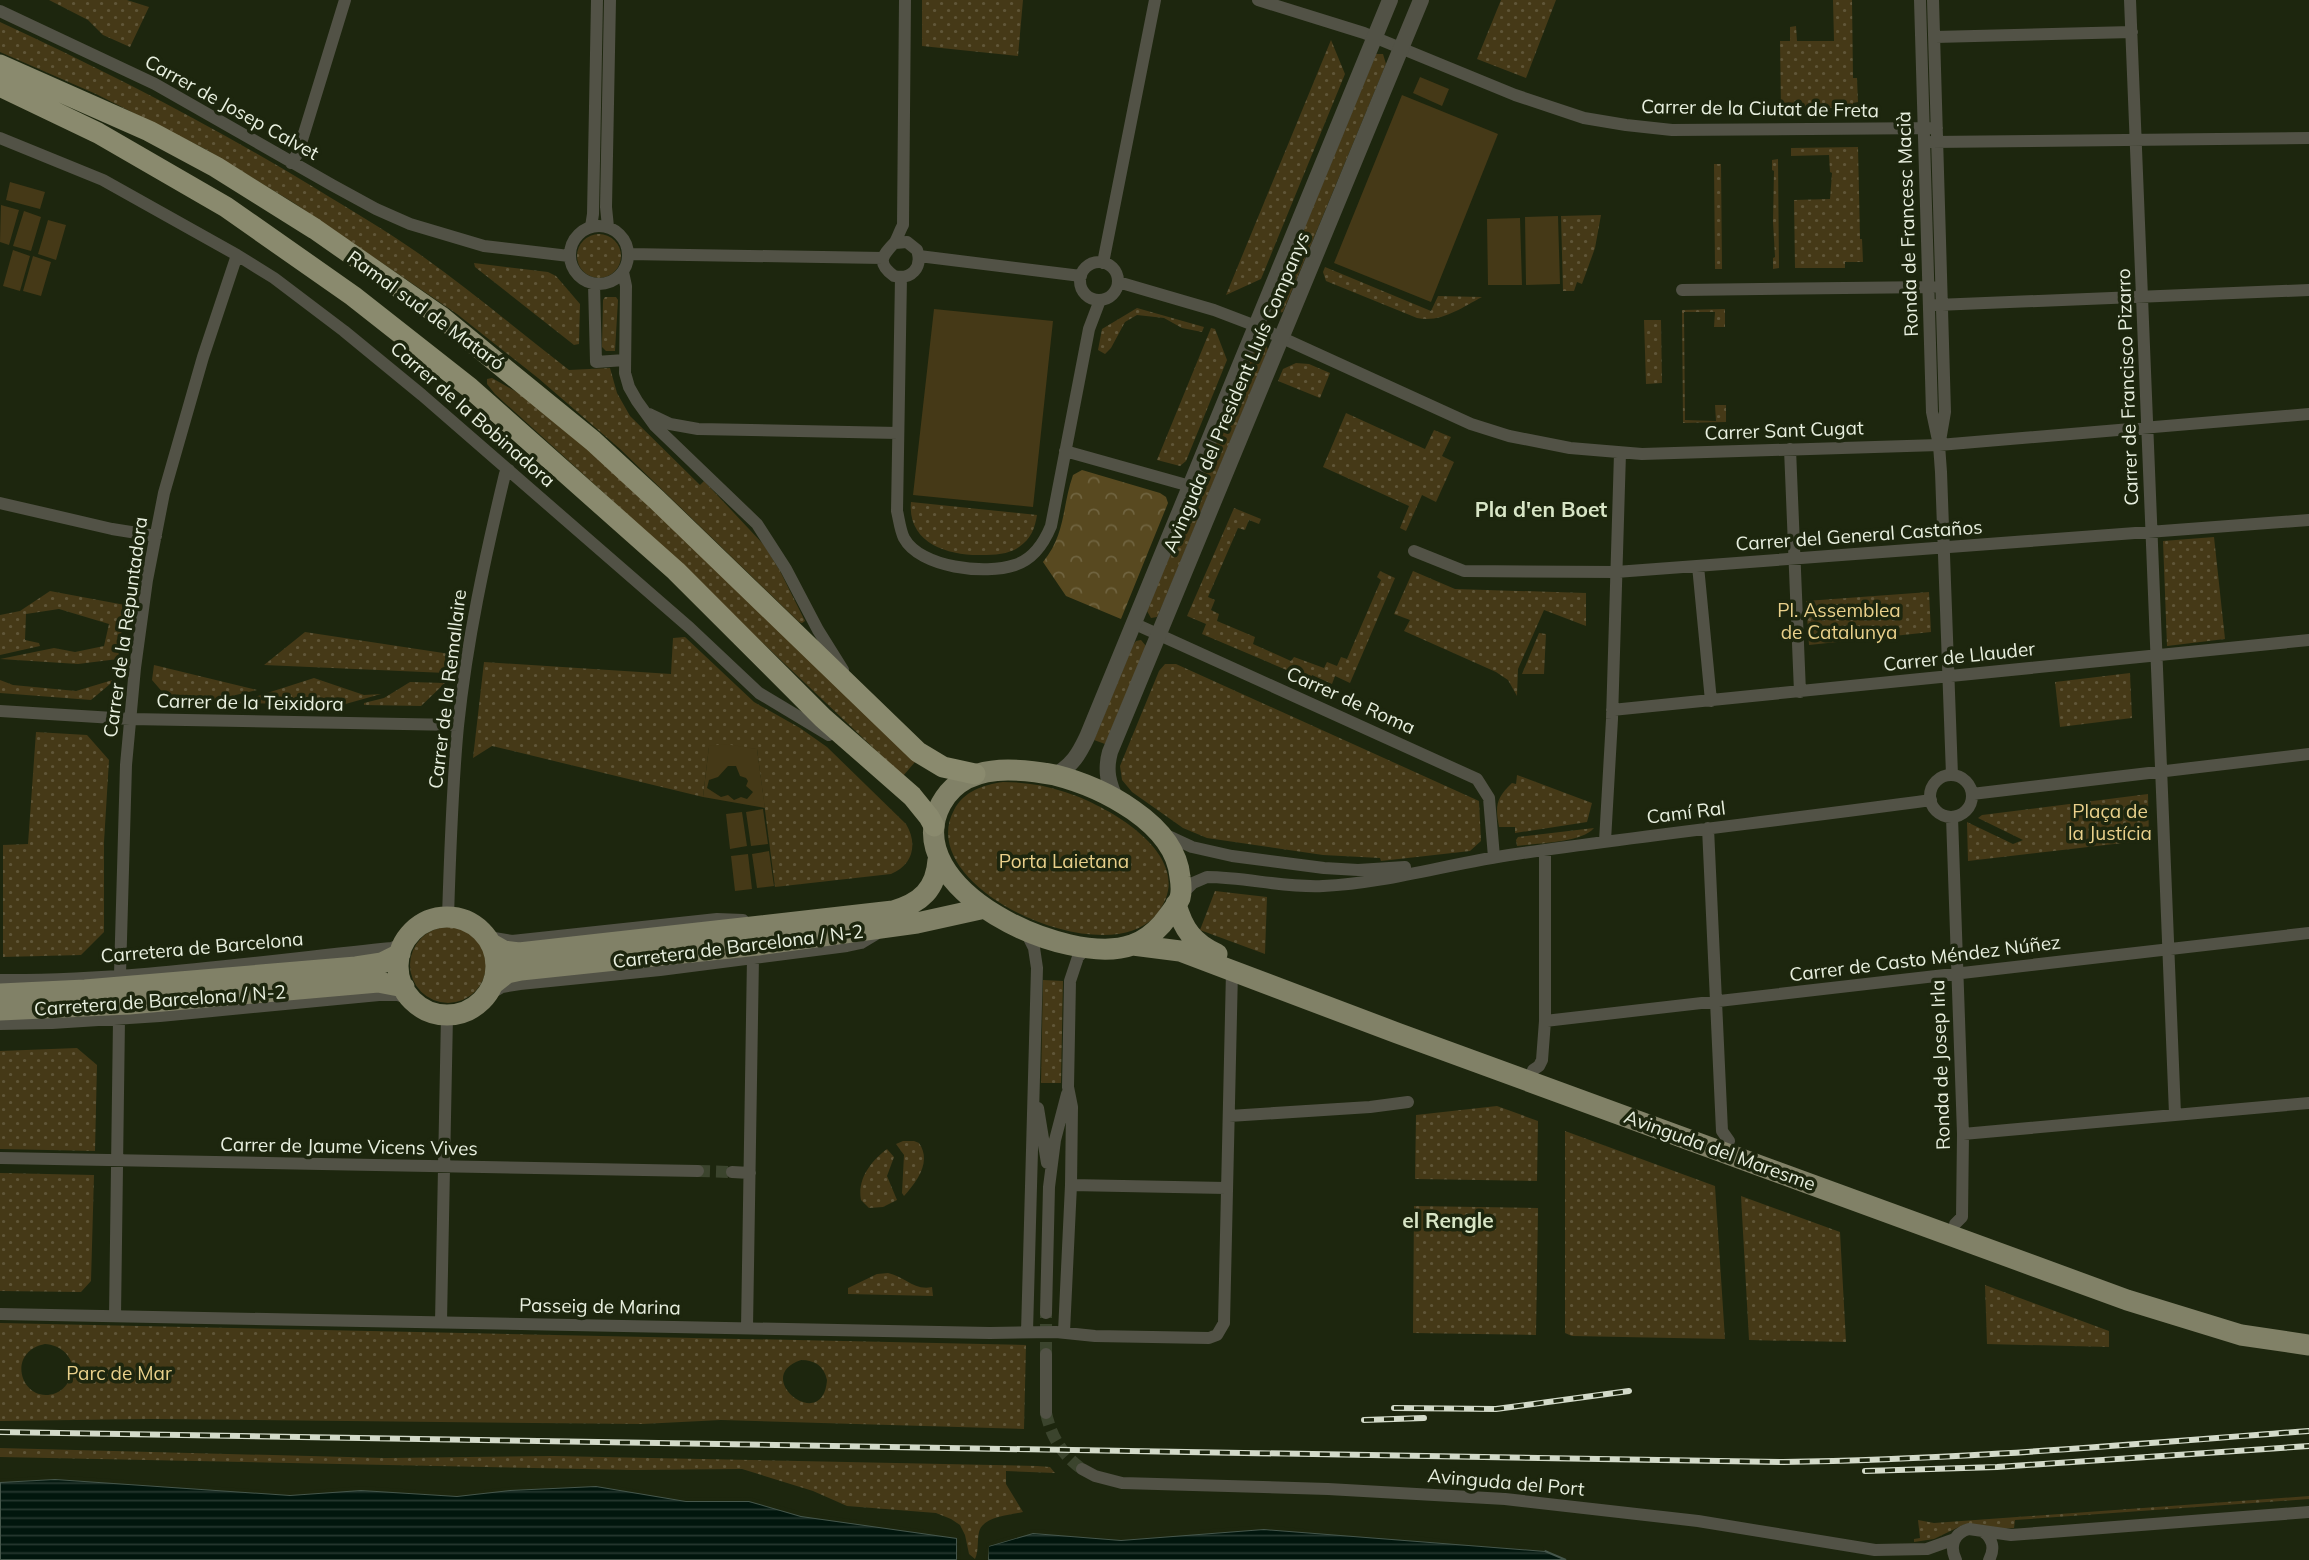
<svg xmlns="http://www.w3.org/2000/svg" width="2309" height="1560" viewBox="0 0 2309 1560" font-family="Mulish,sans-serif">
	<style>
		.green { fill: url(#green-dots); fill-rule: evenodd }
		.forest { fill: url(#forest-crowns) }
		.pitch { fill: #453917; fill-rule: evenodd }
		.water { fill: url(#water-rules); stroke: #46574c; stroke-width: 2 }
		.pier { fill: #1d260e }
		.lines { fill: none; stroke-linecap: round; stroke-linejoin: round }
		.minor-tunnel { stroke: #3b442d; stroke-width: 12; stroke-dasharray: 12 6; stroke-linecap: butt }
		.minor { stroke: #525246; stroke-width: 12 }
		.tertiary { stroke: #525246; stroke-width: 16 }
		.primary { stroke: #818167; stroke-width: 21 }
		.trunk { stroke: #8a8a6e; stroke-width: 21 }
		.rail-casing { stroke: #d3dac9; stroke-width: 6 }
		.rail { stroke: #1d260e; stroke-width: 3.5; stroke-dasharray: 10; stroke-linecap: butt }
		.labels { text-anchor: middle; dominant-baseline: central; stroke-width: 7; stroke-linejoin: round; paint-order: stroke }
		.street-label { font-size: 19px; fill: #e8efdf; stroke: #1d260e }
		.park-label { font-size: 19px; fill: #e9d08b; stroke: #1d260e }
		.neighbourhood-label { font-size: 21px; font-weight: bold; fill: #d8e5c6; stroke: #1d260e }
	</style>
	<defs>
		<pattern id="green-dots" width="8" height="8" patternUnits="userSpaceOnUse" patternTransform="scale(1.75)"><rect width="8" height="8" fill="#453917"/><path d="M2 2h.1M6 6h.1" fill="none" stroke="#605638" stroke-width="1.8" stroke-linecap="round"/></pattern>
		<pattern id="forest-crowns" width="20" height="18" patternUnits="userSpaceOnUse" patternTransform="scale(1.75)"><rect width="20" height="18" fill="#584920"/><path d="M2 6a3 3 0 1 1 6 0M12 15a3 3 0 1 1 6 0" fill="none" stroke="#706440"/></pattern>
		<pattern id="water-rules" width="6" height="5" patternUnits="userSpaceOnUse" patternTransform="scale(1.75)"><rect width="6" height="5" fill="#01160d"/><path d="M0 2.5h6" fill="none" stroke="#263830"/></pattern>
	</defs>
	<rect width="100%" height="100%" fill="#1d260e"/>
	<path class="green" d="M49,0H127L149,7L130,47L103,35L88,20Z
		M922,0H1023L1018,56L922,46Z
		M1501,0H1556L1526,78L1477,59Z
		M1833,0H1852L1853,78H1857L1858,102L1853,103V108H1781L1780,41H1790V27L1796,26L1797,41H1834Z
		M0,22C108,72 213,126 315,188C349,209 385,230 418,253C470,290 519,331 569,370L610,368L617,393L630,416L700,485L704,481L764,545L780,571L805,621L802,623L799,622L619,448L538,378L457,314L294,203L207,150L96,94L0,52Z
		M1331,40L1345,74L1261,279L1226,295Z
		M1376,54H1383L1386,64L1283,312L1275,314L1271,309Z
		M1858,147L1860,239H1862L1863,262H1845V268H1795L1794,200L1830,199L1832,173L1830,172L1829,155L1791,156V148Z
		M1778,159L1779,268L1773,269V258L1775,257L1773,222L1774,171L1772,170V160Z
		M1714,164H1721L1722,269H1715Z
		M1601,215L1595,248L1582,284L1577,282L1574,291H1563L1561,216Z
		M577 256a22 22 0 1 1 44 0a22 22 0 1 1-44 0Z
		M474,263L548,272L556,276L580,304L579,344L574,345L475,267Z
		M1325,267L1431,311L1438,296L1482,297C1461,308 1441,323 1417,318L1326,281L1323,272Z
		M605,297H616L618,300L615,351H606L602,347L603,300Z
		M1137,308L1204,327L1202,332L1182,328L1164,318L1137,315L1125,322L1111,348L1105,354L1098,350L1102,329Z
		M1725,309V327H1714L1715,312H1684L1685,420L1716,421L1715,405H1726V422L1683,423L1682,310Z
		M1644,320H1661L1662,383L1646,384Z
		M1211,328L1215,329L1227,360L1186,461L1180,466L1157,460Z
		M1259,342L1266,344L1268,350L1165,599L1157,617L1151,618L1147,611L1150,603L1257,344Z
		M1296,363L1309,364L1330,373L1320,398L1278,381L1283,369Z
		M492,378L540,405L569,428L915,762L903,776L615,503L495,394L487,384V379Z
		M1346,413L1425,449L1434,430L1451,437L1442,456L1454,462L1436,502L1422,495L1406,531L1400,528L1409,506L1323,467Z
		M911,502L1037,515C1035,528 1031,539 1019,547C1009,554 995,555 982,555C948,556 907,543 911,502Z
		M1234,508L1261,519L1259,524L1249,520L1245,530L1238,528L1208,597L1215,600L1211,610L1219,614L1217,621L1255,637L1253,644L1291,661L1294,657L1324,668L1327,662L1337,666L1341,657L1347,659L1381,580L1377,577L1380,571L1395,578L1350,683L1335,676L1332,684L1312,675L1310,680L1202,634L1206,624L1187,616Z
		M2214,537L2225,639L2167,646L2163,541Z
		M1413,571L1455,589L1586,593V626L1544,610L1518,669L1517,696L1508,680L1496,672L1404,631L1410,620L1394,614Z
		M50,591L125,605L118,659L78,664L0,659L54,648L75,652L104,646L109,624L59,609L26,614L25,640L39,643L40,646L0,655V615L20,611Z
		M1929,592L1931,632L1809,645L1806,601Z
		M305,632L450,654L446,673L264,665Z
		M1539,633L1546,634L1544,674H1522Z
		M685,637L754,702L800,728L827,747L906,824C918,844 913,865 891,874L775,887L757,749L709,747L703,797L492,746L473,758L484,662L671,674L673,638Z
		M1141,640L1146,646L1105,744L1094,740L1133,645L1136,641Z
		M1165,664H1176L1479,801L1481,841L1470,851L1381,861L1380,858L1323,855L1207,838L1183,828L1132,792L1122,780L1120,766L1159,671Z
		M154,665L257,690L206,702H171L152,680Z
		M2130,673L2132,718L2060,727L2055,682Z
		M314,678L364,695L381,694L342,705L236,703Z
		M116,679L91,700L0,693V680L13,685L76,691Z
		M410,682L445,683L421,706L364,705V703L384,698Z
		M36,732L87,735L109,760L104,842V932L81,955L3,957V845L28,844Z
		M1517,775L1592,803L1587,822L1515,833V827H1499C1495,806 1496,798 1512,783L1516,784Z
		M1003,782C1024,782 1045,785 1065,792C1109,806 1204,859 1155,916C1105,974 912,888 954,810C964,791 983,785 1003,782Z
		M2148,794L2149,840L1968,861L1967,822L2013,844L2023,840L1978,818L1982,815Z
		M1594,828C1581,843 1538,843 1517,846L1516,840L1518,837Z
		M1215,891L1267,897L1265,954L1200,930Z
		M410 965a38 38 0 1 1 76 0a38 38 0 1 1-76 0Z
		M1043,980L1063,981L1061,1083H1041Z
		M77,1048L97,1065L95,1151L0,1149V1051Z
		M1497,1106L1538,1121L1537,1181L1415,1179L1416,1115Z
		M1565,1131L1715,1186L1725,1339L1572,1336L1565,1333Z
		M903,1141H914L919,1143C932,1162 917,1181 904,1196L902,1193L904,1155L896,1144Z
		M887,1149L894,1157L887,1176L897,1200L883,1207L869,1208L861,1200C857,1179 871,1161 887,1149Z
		M0,1173L94,1175L91,1281L81,1292L0,1291Z
		M1741,1196L1840,1232L1846,1342L1749,1340Z
		M1414,1206L1538,1208L1536,1335L1413,1333Z
		M888,1273C904,1276 914,1291 932,1287L933,1296L848,1294V1288L877,1274Z
		M1985,1285L2109,1331V1347L1987,1344Z
		M0,1323L1026,1345L1024,1429L721,1420L642,1424L151,1419L0,1421ZM45,1344C62,1345 77,1359 71,1377C68,1384 63,1390 56,1393C22,1406 4,1352 45,1344ZM801,1360C815,1360 824,1366 827,1380C823,1435 750,1377 801,1360Z
		M0,1448L385,1458L553,1456L1037,1466L1050,1467L1055,1473L1006,1471V1484L1023,1512C1010,1515 983,1516 979,1532C977,1541 979,1550 975,1559L969,1554L965,1535L960,1525L951,1519L936,1513L847,1506L813,1491L742,1469L633,1470L0,1457Z
		M2309,1496V1499L2015,1520L2014,1528L1997,1529L1965,1524L1934,1539L1914,1542V1539L1920,1538L1918,1520L1934,1523Z"/>
	<path class="forest" d="M1082,470L1160,493L1166,497L1168,503L1121,619L1066,596L1043,562C1066,534 1062,506 1073,475Z"/>
	<path class="pitch" d="M1420,77L1449,89L1442,106L1413,93Z
		M1402,95L1498,134L1431,302L1334,263Z
		M10,182L45,192L40,209L6,200Z
		M1,205L19,210L9,245L0,242Z
		M24,211L41,217L31,251L13,246Z
		M1558,216L1560,284L1526,285L1525,217Z
		M1520,218L1522,285H1488L1487,219Z
		M48,220L66,225L56,260L38,254Z
		M13,250L30,256L20,291L3,286Z
		M33,256L51,262L41,296L23,291Z
		M934,309L1053,321L1033,507L913,495Z
		M725,744L757,749L765,808L703,797L709,746ZM728,766H736L740,776L746,778L748,781L746,786L753,792L747,799L741,797L734,800L728,795L721,797L707,788L709,780L718,777Z
		M763,809L768,844L751,846L746,812Z
		M742,812L747,846L730,849L726,814Z
		M769,851L774,886L757,888L752,854Z
		M748,854L752,889L735,891L731,856Z"/>
	<path class="water" d="M55,1479L290,1495L361,1490L457,1496L510,1490L596,1486L686,1501H749L801,1516L957,1538V1560H0V1482Z
		M1264,1529L1545,1551L1566,1560H988V1546L1033,1533L1121,1540Z"/>
	<path class="pier" d="M55,1475L290,1492L362,1486L457,1493L510,1487L597,1483L686,1498L749,1497L802,1512L958,1535L960,1538L961,1560H957V1538L801,1516L749,1501H686L596,1486L510,1490L457,1496L361,1490L290,1495L55,1479L0,1482V1479Z
		M1264,1525L1343,1533L1417,1536L1478,1544L1543,1547L1545,1551L1264,1529L1121,1540L1033,1533L989,1546L988,1560H984L987,1543L1033,1529L1121,1536Z"/>
	<g class="lines">
		<path class="minor-tunnel" d="M698,1171L732,1172
			M1046,1354V1313
			M1046,1413C1051,1436 1062,1455 1082,1469"/>
		<path class="minor" d="M1258,0L1364,33L1515,95L1584,118L1626,125L1672,130L1937,128
			M1920,0L1932,412L1939,445L1941,472L1952,775
			M1933,0L1945,412L1940,441
			M2130,0L2175,1114
			M0,11L155,84L332,185L376,209L410,224L484,246L569,256
			M1935,37L2132,32
			M0,138L103,180L237,255L274,278L344,331L422,395L690,628L759,693L829,735
			M1931,142L2309,138
			M291,163L298,153L345,0
			M570 255a29 29 0 1 1 58 0a29 29 0 1 1-58 0Z
			M591,227L593,214L597,0
			M608,227L606,207L610,0
			M895,243L907,242L917,250C923,268 911,280 894,276C874,261 885,254 895,242C898,237 900,230 903,225L905,0
			M628,254L883,258
			M919,256L1081,276
			M1080 281a19 19 0 1 1 38 0a19 19 0 1 1-38 0Z
			M1103,263L1155,0
			M623,272L626,286L625,373L629,387L637,401L655,426L757,524L786,569L818,630L843,670
			M901,277L897,511C899,519 900,530 904,538C920,568 986,575 1015,565C1034,559 1044,543 1051,526L1089,329L1100,300
			M1118,282L1214,310L1256,326L1471,424L1509,436L1570,448L1642,454L1939,445L2309,414
			M594,284L596,362L625,360
			M1682,290L1933,287
			M1936,305L2309,290
			M649,414L670,424L698,429L898,433
			M1790,449L1800,692
			M1065,451L1190,486
			M0,503L112,529L156,536
			M1414,551L1464,571L1616,572L2309,520
			M1698,566L1711,701
			M1133,623L1477,779L1489,798L1494,857
			M1612,710L2309,640
			M0,711L130,719L458,725
			M1930 796a21 21 0 1 1 42 0a21 21 0 1 1-42 0Z
			M1972,794L2309,754
			M1952,817L1963,1134L1962,1217L1955,1224
			M1708,828L1722,1131L1729,1141
			M1166,835L1192,847L1232,856L1324,868L1358,870L1405,867
			M1605,841L1612,719L1620,453
			M1181,895L1193,883L1207,877C1246,877 1283,888 1323,886C1388,883 1451,863 1516,854C1654,834 1793,819 1931,800
			M448,917C450,853 452,789 458,726C467,640 485,557 505,474L509,470
			M1026,932L1034,948L1037,968L1027,1332
			M494,938L512,941L717,919L743,920
			M120,974L126,765L135,668L147,580L164,493L203,357L237,255
			M0,980C131,981 262,961 392,948L406,941
			M486,996L502,987L520,984L660,970L847,946L861,943L876,934
			M1545,1021L2309,933
			M0,1024L52,1023L160,1016L379,995H398L413,1000
			M1533,1070L1539,1066L1542,1060L1545,1021V850
			M1038,1108L1047,1163
			M1229,1116L1370,1107L1408,1102
			M1963,1134L2309,1103
			M0,1158L698,1171
			M732,1172L750,1173
			M1071,1185L1226,1188
			M1046,1313L1049,1187L1055,1140L1067,1094
			M0,1314L990,1333L1056,1332L1095,1336L1209,1338L1217,1335L1224,1323L1232,971
			M115,1316L119,1019
			M441,1322L447,1015
			M747,1328L753,957
			M1064,1332L1071,1185L1072,1107L1068,1087L1070,981L1078,957L1088,947
			M1046,1354V1413
			M1082,1469L1095,1476L1122,1483L1328,1489L1505,1499L1698,1521L1875,1550L1927,1549L1955,1539
			M1982,1531C1993,1538 1995,1549 1989,1560
			M1956,1560C1949,1546 1954,1533 1969,1529L2011,1535L2309,1512"/>
		<path class="tertiary" d="M1055,775C1072,766 1079,754 1087,737L1390,0
			M1117,801C1108,784 1105,770 1110,752L1421,0"/>
		<path class="primary" d="M1008,770C1024,770 1040,772 1055,775C1102,787 1175,823 1180,877C1181,883 1182,891 1180,898C1176,907 1168,916 1162,924C1154,933 1144,941 1132,945C1068,968 896,889 941,804C955,778 980,770 1008,770Z
			M1176,904C1183,929 1193,943 1217,954
			M398 966a49 49 0 1 1 98 0a49 49 0 1 1-98 0Z
			M490,943L504,951L519,953L893,911C921,903 936,889 938,860
			M1133,945L1180,951L1397,1033L2127,1300L2241,1335L2309,1345
			M493,984L507,973L521,970L758,945L917,923L985,908
			M0,994L85,990L356,967L382,963L400,954
			M0,1010L129,1004L378,982L404,987"/>
		<path class="trunk" d="M0,65L149,131L216,167L315,229L440,316L593,441L657,500L918,752L943,767L975,774
			M0,86L98,133L226,207L353,296L470,388L676,571L823,718L912,796L929,817L934,826"/>
		<g class="rail-casing">
			<path id="rail" d="M1394,1408L1496,1409L1629,1391
				M1364,1420L1424,1418
				M0,1432L1783,1462C1959,1460 2134,1444 2309,1431
				M1865,1471L1997,1467L2309,1446"/>
		</g>
		<use href="#rail" class="rail"/>
	</g>
	<g class="labels">
		<g class="street-label">
			<text transform="translate(232 107) rotate(29)">Carrer de Josep Calvet</text>
			<text transform="translate(1760 108) rotate(1)">Carrer de la Ciutat de Freta</text>
			<text transform="translate(1907 224) rotate(-92)">Ronda de Francesc Macià</text>
			<text transform="translate(426 310) rotate(36)">Ramal sud de Mataró</text>
			<text transform="translate(2127 387) rotate(-92)">Carrer de Francisco Pizarro</text>
			<text transform="translate(1236 392) rotate(-67)">Avinguda del President Lluís Companys</text>
			<text transform="translate(473 414) rotate(41)">Carrer de la Bobinadora</text>
			<text transform="translate(1784 430) rotate(-2)">Carrer Sant Cugat</text>
			<text transform="translate(1859 535) rotate(-4)">Carrer del General Castaños</text>
			<text transform="translate(125 627) rotate(-82)">Carrer de la Repuntadora</text>
			<text transform="translate(1959 656) rotate(-6)">Carrer de Llauder</text>
			<text transform="translate(447 689) rotate(-83)">Carrer de la Remallaire</text>
			<text transform="translate(1351 700) rotate(24)">Carrer de Roma</text>
			<text transform="translate(250 702) rotate(1)">Carrer de la Teixidora</text>
			<text transform="translate(1686 812) rotate(-7)">Camí Ral</text>
			<text transform="translate(738 946) rotate(-7)">Carretera de Barcelona / N-2</text>
			<text transform="translate(202 947) rotate(-5)">Carretera de Barcelona</text>
			<text transform="translate(1925 958) rotate(-7)">Carrer de Casto Méndez Núñez</text>
			<text transform="translate(160 1000) rotate(-4)">Carretera de Barcelona / N-2</text>
			<text transform="translate(1940 1065) rotate(-92)">Ronda de Josep Irla</text>
			<text transform="translate(349 1146) rotate(1)">Carrer de Jaume Vicens Vives</text>
			<text transform="translate(1720 1150) rotate(20)">Avinguda del Maresme</text>
			<text transform="translate(600 1306) rotate(1)">Passeig de Marina</text>
			<text transform="translate(1506 1482) rotate(5)">Avinguda del Port</text>
		</g>
		<g class="park-label">
			<text x="1839" y="610">Pl. Assemblea<tspan x="1839" dy="22">de Catalunya</tspan></text>
			<text x="2110" y="811">Plaça de<tspan x="2110" dy="22">la Justícia</tspan></text>
			<text x="1064" y="861">Porta Laietana</text>
			<text x="119" y="1373">Parc de Mar</text>
		</g>
		<g class="neighbourhood-label">
			<text x="1541" y="509">Pla d'en Boet</text>
			<text x="1448" y="1220">el Rengle</text>
		</g>
	</g>
</svg>
